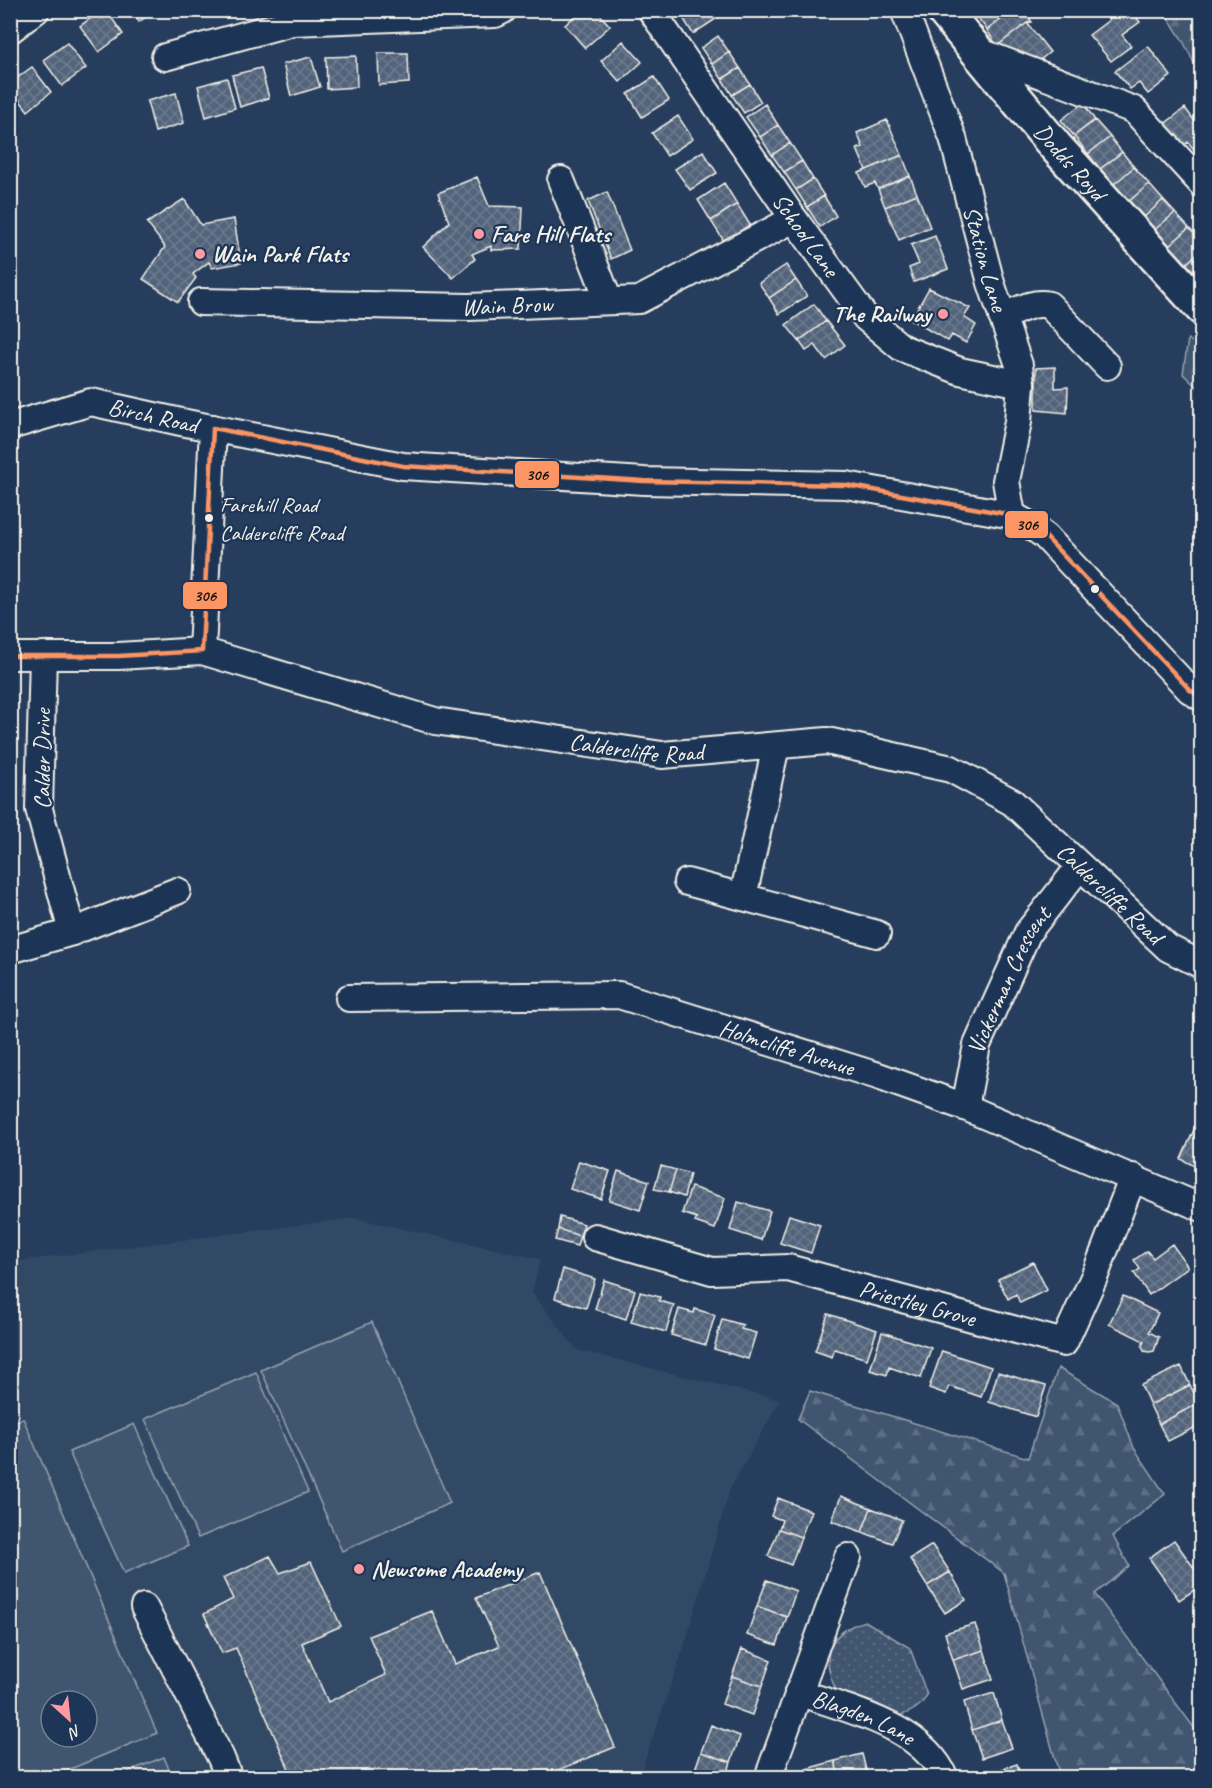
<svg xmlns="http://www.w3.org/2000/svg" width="1212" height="1788" viewBox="0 0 1212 1788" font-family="Caveat,sans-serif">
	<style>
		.built { fill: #334966; fill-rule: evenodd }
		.grass { fill: url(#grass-dots); stroke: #9aa2ac; stroke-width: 1.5 }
		.forest { fill: url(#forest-firs); stroke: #9aa2ac; stroke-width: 1.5 }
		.pitch { fill: #40546f; stroke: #9aa2ac; stroke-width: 1.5; fill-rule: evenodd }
		.building { fill: url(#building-cross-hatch); stroke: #f4f1e8; stroke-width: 1.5 }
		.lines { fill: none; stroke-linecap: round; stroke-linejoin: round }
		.minor-casing { stroke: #f4f1e8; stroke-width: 30 }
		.major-casing { stroke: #f4f1e8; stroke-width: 38 }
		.minor { stroke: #1d3557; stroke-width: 26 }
		.major { stroke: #1d3557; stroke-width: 33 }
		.bus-1-casing { stroke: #1d3557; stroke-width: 9 }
		.bus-1 { stroke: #fb9564; stroke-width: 4.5 }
		.poi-dot { fill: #ff9aa2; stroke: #1d3557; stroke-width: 2 }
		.bus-dot { fill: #f4f1e8; stroke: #1d3557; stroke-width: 2 }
		.labels { text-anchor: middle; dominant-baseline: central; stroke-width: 4.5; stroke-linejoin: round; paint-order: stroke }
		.bus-label { font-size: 22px; fill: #f4f1e8; stroke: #1d3557; text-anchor: start }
		.street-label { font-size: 24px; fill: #f4f1e8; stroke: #1d3557 }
		.poi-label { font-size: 24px; font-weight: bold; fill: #f4f1e8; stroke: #1d3557; text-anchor: start }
		.line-badge { stroke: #1d3557; stroke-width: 2 }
		.pale-badge-label { font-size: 16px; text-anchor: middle; font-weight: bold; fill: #111 }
	</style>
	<defs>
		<pattern id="grass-dots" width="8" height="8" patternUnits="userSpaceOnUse" patternTransform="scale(1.5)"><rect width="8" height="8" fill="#40546f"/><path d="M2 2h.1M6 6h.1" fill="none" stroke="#5c6d84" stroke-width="1.8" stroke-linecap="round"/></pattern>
		<pattern id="forest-firs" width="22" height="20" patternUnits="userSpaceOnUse" patternTransform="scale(1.5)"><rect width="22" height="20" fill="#40546f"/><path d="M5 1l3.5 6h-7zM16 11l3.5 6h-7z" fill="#5c6d84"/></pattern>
		<pattern id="building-cross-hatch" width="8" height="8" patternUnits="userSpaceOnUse" patternTransform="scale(1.5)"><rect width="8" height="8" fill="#52647b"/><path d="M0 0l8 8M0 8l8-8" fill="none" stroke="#6c7b8e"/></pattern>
	</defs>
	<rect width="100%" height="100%" fill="#263d5d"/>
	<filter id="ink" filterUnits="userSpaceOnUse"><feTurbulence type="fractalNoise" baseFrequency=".0167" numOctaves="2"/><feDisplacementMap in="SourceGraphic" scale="12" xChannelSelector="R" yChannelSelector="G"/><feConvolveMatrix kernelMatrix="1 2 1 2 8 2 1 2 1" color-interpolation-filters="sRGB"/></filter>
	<g filter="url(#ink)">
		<path class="built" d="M354,1218L540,1259L532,1293L577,1350L780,1400L730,1489L683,1650L639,1777L11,1778V1262ZM51,1701H87V1737H51Z"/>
		<path class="grass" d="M865,1621L910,1648L927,1695C922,1706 910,1713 898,1716L877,1704L836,1690C820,1656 828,1632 865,1621Z"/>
		<path class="forest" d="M1164,11H1201V66L1196,67L1183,41Z
			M1188,339L1201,348V391L1183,374Z
			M1058,1368L1117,1403L1134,1448L1165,1494L1113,1536L1129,1566L1095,1594L1201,1737V1777H1060L1004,1573L798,1419L810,1391L1028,1458Z"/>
		<path class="pitch" d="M372,1322L450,1503L342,1551L261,1370Z
			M256,1372L308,1492L198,1538L145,1419Z
			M23,1418L157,1733L51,1777H11L10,1424ZM51,1701H87V1737H51Z
			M134,1424L188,1546L124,1573L69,1452Z
			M164,1757L172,1777H115Z"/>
		<path class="building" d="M102,10H106L123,34L99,52L80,26Z
			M131,10H155L139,22Z
			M581,10H596L610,26L585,48L565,25Z
			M678,10H719L722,15L693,34Z
			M1008,10L1010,13L987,30L973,11Z
			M1014,10H1023L1032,22L1027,23L997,46L987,30Z
			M1111,10H1131L1140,22L1122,35L1131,46L1111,61L1089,35L1109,20L1106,14Z
			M1027,23L1050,52L1035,64L997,46Z
			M718,36L729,52L712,64L701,48Z
			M623,41L642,62L620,82L601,61Z
			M67,43L86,68L62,86L43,60Z
			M1148,46L1171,76L1148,94L1139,83L1130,89L1115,71Z
			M729,52L740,68L722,79L712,64Z
			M378,53H408L409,83L379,85Z
			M356,56L357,87L327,89L326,57Z
			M311,57L320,87L291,96L283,64Z
			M32,67L51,92L28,111L10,88V83Z
			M261,68L269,98L240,107L232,75Z
			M740,68L750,84L732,95L722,79Z
			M654,77L669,100L642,117L628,94Z
			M227,78L235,108L206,117L198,86Z
			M750,84L761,102L744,113L732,95Z
			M176,93L184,123L155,132L147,101Z
			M1083,103L1095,120L1074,136L1061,120Z
			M765,104L778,125L760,137L746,117Z
			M1185,108L1199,127L1202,125V159L1188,142L1180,149L1162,126Z
			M678,116L693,139L667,156L652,133Z
			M887,120L902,155L866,170L857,149L863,147L857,133Z
			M1095,120L1110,137L1088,154L1074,136Z
			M778,125L790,143L772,155L760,137Z
			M1110,137L1122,152L1100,169L1088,154Z
			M790,143L802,161L784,172L772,155Z
			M703,151L717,173L690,190L675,169Z
			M1122,152L1134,167L1113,185L1100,169Z
			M902,155L910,176L878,189L875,183L865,187L859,173Z
			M802,161L813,179L796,190L784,172Z
			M1134,167L1149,184L1128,202L1113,185Z
			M910,176L917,194L885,207L878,189Z
			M477,177L489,206L523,207L521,249L491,250V246L472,254L475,259L453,278L423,247L449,222L438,193Z
			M813,179L824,196L807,207L796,190Z
			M724,183L737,204L711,221L698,200Z
			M1149,184L1163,200L1143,218L1128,202Z
			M607,192L630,250L611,259L588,201Z
			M917,194L930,227L899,240L885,207Z
			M824,196L836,216L820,227L807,207Z
			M184,199L201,225L234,219L241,263L212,268L209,262L193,274L196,278L178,302L143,279L165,247L147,223Z
			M1163,200L1175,213L1154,230L1143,218Z
			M737,204L750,225L724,241L711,221Z
			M1175,213L1189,228L1169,246L1154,230Z
			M1189,228L1202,243V249L1186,264L1169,246Z
			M935,236L948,269L914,282L909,268L919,264L911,245Z
			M1202,249V279H1201L1186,264Z
			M786,265L796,280L769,298L759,283Z
			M796,280L807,296L779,314L769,298Z
			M929,288L970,308L964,317L976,325L966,343L952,335L948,341L911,320Z
			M814,304L826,321L799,341L786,325Z
			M826,321L845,345L826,360L815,345L806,351L799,341Z
			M1055,367V388L1068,387L1067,413L1036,410V368Z
			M1194,1130L1202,1133V1170L1181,1159Z
			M579,1161L610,1171L601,1199L570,1189Z
			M661,1166L676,1170L669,1192L654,1189Z
			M676,1170L690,1174L684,1197L669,1192Z
			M618,1171L649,1181L640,1210L609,1200Z
			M691,1187L725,1198L715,1229L695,1222L697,1218L682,1213Z
			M738,1202L770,1211L761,1240L730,1230Z
			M789,1215L820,1225L811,1253L780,1243Z
			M560,1217L584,1224L580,1236L558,1229Z
			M558,1229L580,1236L577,1246L555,1240Z
			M1172,1244L1188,1267L1149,1295L1134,1273L1140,1269L1134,1260L1147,1251L1153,1258Z
			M1033,1262L1047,1290L1020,1303L1016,1294L1008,1299L998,1279Z
			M563,1269L595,1279L586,1308L555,1298Z
			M604,1280L635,1290L626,1319L595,1309Z
			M640,1292L660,1297L659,1301L674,1305L666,1332L631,1322Z
			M1123,1296L1158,1313L1149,1332L1159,1337L1154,1351L1149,1352L1144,1351L1142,1346L1144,1341L1109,1324Z
			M679,1309L694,1313L695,1309L715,1315L706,1345L671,1335Z
			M828,1314L877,1330L867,1359L835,1349L832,1357L815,1351Z
			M722,1319L743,1325L741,1329L756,1333L748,1359L714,1349Z
			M882,1332L931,1348L921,1378L889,1367L887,1375L870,1370Z
			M942,1351L991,1367L981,1397L949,1386L946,1394L929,1388Z
			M1181,1366L1190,1385L1150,1405L1141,1385Z
			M998,1372L1046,1386L1036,1417L989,1402Z
			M1190,1385L1199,1403L1159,1424L1150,1405Z
			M1199,1403L1202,1408V1424L1168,1441L1159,1424Z
			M841,1496L871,1508L862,1532L832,1521Z
			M778,1498L811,1511L801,1537L779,1529L782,1520L771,1516Z
			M871,1508L902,1520L892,1543L862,1532Z
			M779,1529L801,1537L791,1565L768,1556Z
			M1174,1540L1202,1579V1585L1179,1600L1149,1558Z
			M932,1545L950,1572L927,1586L910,1559Z
			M270,1556L280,1573L311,1562L341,1626L302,1643L328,1702L386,1675L369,1636L432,1611L455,1664L499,1646L476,1598L540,1572L615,1747L551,1773L553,1778H274L289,1769L236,1648L222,1653L204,1614L233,1599L223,1578Z
			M950,1572L966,1600L945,1613L927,1586Z
			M767,1580L796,1591L787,1617L757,1606Z
			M757,1606L787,1617L777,1645L747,1635Z
			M975,1624L984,1650L953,1660L945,1633Z
			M742,1649L771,1660L762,1686L732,1676Z
			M984,1650L993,1679L963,1689L953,1660Z
			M732,1676L762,1686L752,1715L722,1704Z
			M994,1693L1002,1720L972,1730L964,1702Z
			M1002,1720L1012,1748L982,1758L972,1730Z
			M711,1725L740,1736L731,1762L701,1752Z
			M701,1752L731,1762L726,1778H692Z
			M862,1754L868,1778H839L835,1761Z
			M835,1761L839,1778H808L806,1769Z
			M1017,1764L1021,1778H988L987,1774Z"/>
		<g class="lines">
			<g class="minor-casing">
				<g id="minor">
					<path id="s1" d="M651,10L794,219L866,318L902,348L960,371L1021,384"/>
					<path id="s2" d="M904,10L953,138L991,283L1019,365L1021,384L1018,422L1006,481L1012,515"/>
					<path d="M10,30L36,10"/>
					<path d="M975,50L1134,110L1202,184"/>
					<path d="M165,57L292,22L495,14L503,10"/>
					<path d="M561,180L609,301"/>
					<path id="s3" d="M201,302L469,307L639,300L794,219"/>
					<path d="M1002,317C1017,311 1032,301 1049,305L1107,366"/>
					<path id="s4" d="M10,426L91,402L181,422L403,466L644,481L846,485L1012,515L1030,525L1045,536L1190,690L1202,698"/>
					<path d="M202,651L213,428"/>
					<path id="s5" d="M10,656H118L202,651L435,721L662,755L827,741L951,769L1012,802L1168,948L1202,965"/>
					<path d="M776,746L743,897L877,934"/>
					<path d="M687,882L743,897"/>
					<path d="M72,932L177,891"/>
					<path d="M10,950L72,932L39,809L43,655"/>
					<path id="s6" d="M349,998L619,995L878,1076L965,1107L1202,1208"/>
					<path id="s7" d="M965,1107L977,1045L1028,932L1080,866"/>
					<path id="s8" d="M595,1237L712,1271L788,1268L1064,1343L1095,1275L1133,1177"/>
					<path d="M144,1607L221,1758L229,1778"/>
					<path id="s9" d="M798,1692C848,1710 922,1725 945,1778"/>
					<path d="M768,1778L848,1557"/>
				</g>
			</g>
			<g class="major-casing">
				<g id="major">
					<path id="s10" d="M943,10L1056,147L1202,308"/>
				</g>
			</g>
			<use href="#minor" class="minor"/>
			<use href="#major" class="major"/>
			<g class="bus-1-casing">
				<path id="bus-1" d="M10,656H118L202,651L213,428L403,466L644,481L846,485L1012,515L1045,536L1190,690L1202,698"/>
			</g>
			<use href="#bus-1" class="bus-1"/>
		</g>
	</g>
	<g class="poi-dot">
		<circle cx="479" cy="234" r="6"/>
		<circle cx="200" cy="254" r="6"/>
		<circle cx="943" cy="314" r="6"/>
		<circle cx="359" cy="1569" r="6"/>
	</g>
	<g class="bus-dot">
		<circle cx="209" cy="518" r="5"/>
		<circle cx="1095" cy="589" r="5"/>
	</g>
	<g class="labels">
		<g class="bus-label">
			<text x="220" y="505">Farehill Road<tspan x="220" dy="28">Caldercliffe Road</tspan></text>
		</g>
		<g class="street-label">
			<text stroke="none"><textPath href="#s10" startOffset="198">Dodds Royd</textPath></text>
			<text stroke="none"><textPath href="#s1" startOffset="273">School Lane</textPath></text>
			<text stroke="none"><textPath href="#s2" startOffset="262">Station Lane</textPath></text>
			<text stroke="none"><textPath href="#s3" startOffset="306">Wain Brow</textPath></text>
			<text stroke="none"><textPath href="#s4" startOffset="148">Birch Road</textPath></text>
			<text stroke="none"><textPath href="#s5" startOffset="639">Caldercliffe Road</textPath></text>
			<text transform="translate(42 759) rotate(-90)">Calder Drive</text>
			<text stroke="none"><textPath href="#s5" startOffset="1161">Caldercliffe Road</textPath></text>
			<text stroke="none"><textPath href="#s7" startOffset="135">Vickerman Crescent</textPath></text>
			<text stroke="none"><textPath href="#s6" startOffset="446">Holmcliffe Avenue</textPath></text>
			<text stroke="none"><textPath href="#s8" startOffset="332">Priestley Grove</textPath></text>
			<text stroke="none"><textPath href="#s9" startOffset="70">Blagden Lane</textPath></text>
		</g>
		<g class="poi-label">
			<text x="491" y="234">Fare Hill Flats</text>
			<text x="212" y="254">Wain Park Flats</text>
			<text x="931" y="314" text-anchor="end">The Railway</text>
			<text x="371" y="1569">Newsome Academy</text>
		</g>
	</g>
	<g class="line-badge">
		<rect x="514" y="460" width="46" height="29" rx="6" fill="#fb9564"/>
		<rect x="1004" y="510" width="45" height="29" rx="6" fill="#fb9564"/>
		<rect x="182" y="581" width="46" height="29" rx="6" fill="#fb9564"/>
	</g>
	<g class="pale-badge-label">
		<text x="537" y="480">306</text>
		<text x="1027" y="530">306</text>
		<text x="205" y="601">306</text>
	</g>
	<rect width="1212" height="1788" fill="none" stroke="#1d3557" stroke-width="36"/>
	<rect x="18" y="18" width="1176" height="1752" fill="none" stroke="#f4f1e8" stroke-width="2" filter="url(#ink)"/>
	<g transform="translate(69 1719) rotate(153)"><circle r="28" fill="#1d3557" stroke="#738091" stroke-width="1.5"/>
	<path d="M0-4.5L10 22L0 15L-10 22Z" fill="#ff9aa2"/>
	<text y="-9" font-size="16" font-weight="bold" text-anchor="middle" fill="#f4f1e8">N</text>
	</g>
</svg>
